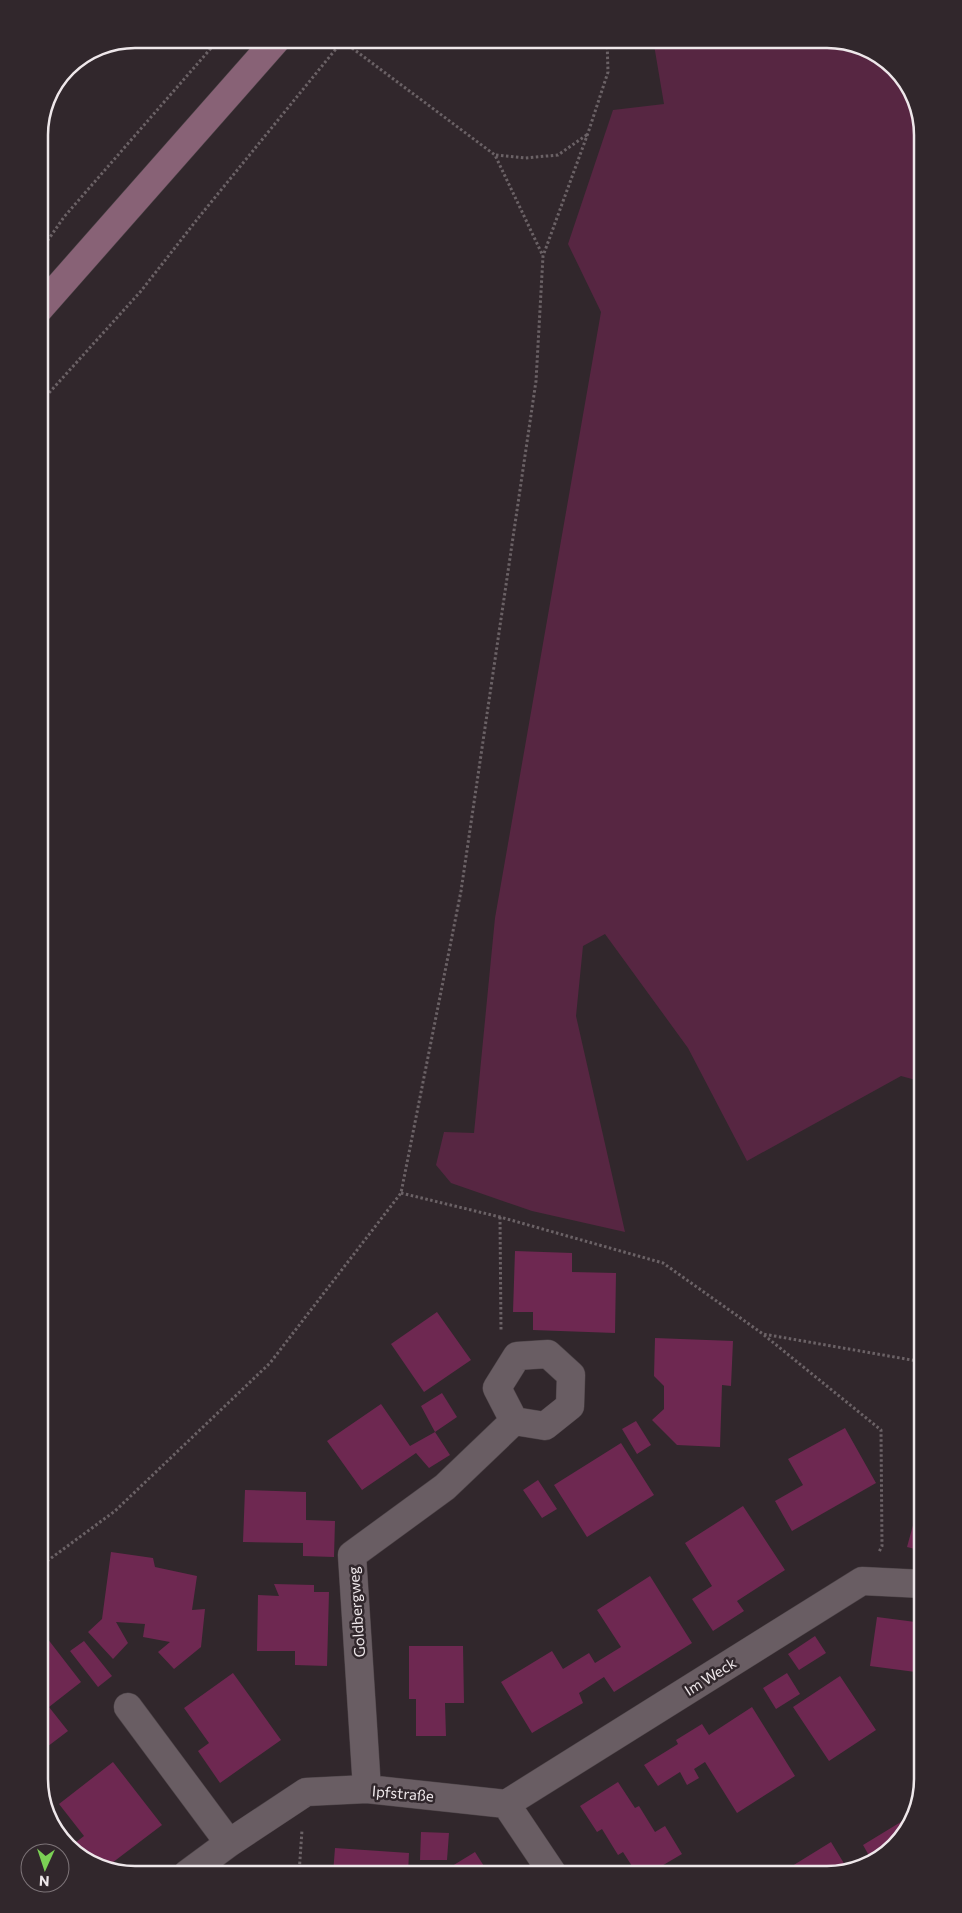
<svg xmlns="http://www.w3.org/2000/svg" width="962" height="1913" viewBox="0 0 962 1913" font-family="Commissioner,sans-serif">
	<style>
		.green { fill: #572642 }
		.building { fill: #6e2851 }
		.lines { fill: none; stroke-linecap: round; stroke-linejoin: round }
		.minor-casing { stroke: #4c4347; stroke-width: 29 }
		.secondary-casing { stroke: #4c4347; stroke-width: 29 }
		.path { stroke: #6b6266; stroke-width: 3; stroke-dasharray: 2.5 2.5; stroke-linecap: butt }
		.minor { stroke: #695d63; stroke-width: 28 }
		.secondary { stroke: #886276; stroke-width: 28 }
		.labels { text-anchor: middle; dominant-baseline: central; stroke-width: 5; stroke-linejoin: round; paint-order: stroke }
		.street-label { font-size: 15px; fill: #eee7ea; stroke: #31272c }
		.rim { fill: none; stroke: #eee7ea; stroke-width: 2.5 }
	</style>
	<rect width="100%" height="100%" fill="#31272c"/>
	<path class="green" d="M653,39H834L886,58L916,98L923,134V1082L901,1076L747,1161L688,1048L605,934L583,946L576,1016L625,1232L532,1211L451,1183L436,1165L444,1132L474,1133L495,918L601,312L568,244L613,110L664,104Z"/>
	<path class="building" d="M515,1251L572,1253V1272L616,1273L615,1333L533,1330V1312H513Z
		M437,1312L471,1360L424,1392L391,1344Z
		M655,1338L733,1341L731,1386L722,1385L720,1447L677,1445L652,1420L664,1409V1386L654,1376Z
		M442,1393L457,1417L435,1432L421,1406Z
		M381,1404L410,1446L435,1432L450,1455L429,1468L416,1453L362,1490L327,1441Z
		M636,1421L651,1445L637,1454L622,1429Z
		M845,1428L876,1483L792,1531L775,1501L803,1485L788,1459Z
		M621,1443L654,1495L587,1537L554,1485Z
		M538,1480L557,1509L542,1518L523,1490Z
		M923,1489V1551L907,1547Z
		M245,1490L306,1492V1520L335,1521L334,1557L303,1556V1543L243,1542Z
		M743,1506L785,1570L737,1601L744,1611L713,1631L692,1599L712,1586L685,1543Z
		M111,1552L153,1558L155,1567L197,1576L192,1610L205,1609L201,1647L174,1669L158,1652L170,1642L143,1637L145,1624L116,1622L128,1643L113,1659L88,1632L102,1619Z
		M650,1576L692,1643L614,1692L604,1677L579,1693L583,1703L532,1733L501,1682L552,1651L563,1669L589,1653L595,1663L621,1647L597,1610Z
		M274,1584L314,1585V1592H329L327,1666L295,1665V1651H257L258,1595L279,1596Z
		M877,1617L923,1623V1673L870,1666Z
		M815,1636L826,1653L799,1670L788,1654Z
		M47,1638L81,1682L49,1707L68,1731L39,1753V1644Z
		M84,1641L112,1676L98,1687L70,1651Z
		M409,1646H463L464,1703H445L446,1736H416V1699H409Z
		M233,1673L281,1740L220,1783L198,1751L209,1743L184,1708Z
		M787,1673L800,1694L776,1709L763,1688Z
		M840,1676L876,1730L829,1761L793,1707Z
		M752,1707L795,1776L737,1813L705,1762L694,1769L699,1778L687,1785L680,1772L658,1786L644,1765L678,1744L676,1740L702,1724L709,1735Z
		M113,1762L162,1825L108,1866L78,1855L71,1846L84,1836L59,1804Z
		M618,1782L635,1808L639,1806L655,1832L665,1826L682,1854L648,1874H637L623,1852L618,1855L602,1829L597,1832L580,1806Z
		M909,1817L911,1820L907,1832L872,1861L863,1845Z
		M421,1832L449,1833L447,1860H420Z
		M831,1842L848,1870L828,1874H786L784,1871Z
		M335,1848L409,1853L408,1874H333Z
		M475,1852L489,1874H439Z"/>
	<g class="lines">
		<g class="minor-casing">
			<path id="minor" d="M548,1354L571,1375L570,1406L545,1426L514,1421L497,1388L517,1356Z
				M128,1707L229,1843
				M367,1789L352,1555L445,1487L514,1421
				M506,1804L862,1581L923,1584
				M187,1874L229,1843L306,1792L367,1789L506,1804L553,1874"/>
		</g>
		<g class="secondary-casing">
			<path id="secondary" d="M39,309L277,39"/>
		</g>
		<path class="path" d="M340,39L495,155L543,256
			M496,155L525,158L558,155L588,134
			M39,253L64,217L219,39
			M39,404L141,291L199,217L344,39
			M401,1193L500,1217L663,1263L763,1334L923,1362
			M500,1217L501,1331
			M764,1335L881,1430L882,1546L879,1552
			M39,1567L115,1511L270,1363L401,1193L461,891L536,381L543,256L588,133L608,72L607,39
			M299,1874L302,1830"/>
		<use href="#minor" class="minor"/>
		<use href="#secondary" class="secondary"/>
	</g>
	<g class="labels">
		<g class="street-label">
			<text transform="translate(356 1612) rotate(-94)">Goldbergweg</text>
			<text transform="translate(710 1676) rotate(-32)">Im Weck</text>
			<text transform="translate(403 1793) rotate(5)">Ipfstraße</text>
		</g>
	</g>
	<path d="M0 0H962V1913H0ZM135 48H827A87 87 0 0 1 914 135V1779A87 87 0 0 1 827 1866H135A87 87 0 0 1 48 1779V135A87 87 0 0 1 135 48Z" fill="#31272c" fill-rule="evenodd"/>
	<path class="rim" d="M135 48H827A87 87 0 0 1 914 135V1779A87 87 0 0 1 827 1866H135A87 87 0 0 1 48 1779V135A87 87 0 0 1 135 48Z"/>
	<g transform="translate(45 1868) rotate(183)"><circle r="24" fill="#31272c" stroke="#7d7478"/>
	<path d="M0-4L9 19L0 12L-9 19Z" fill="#7bd155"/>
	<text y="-8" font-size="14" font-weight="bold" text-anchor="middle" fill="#eee7ea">N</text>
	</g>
</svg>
